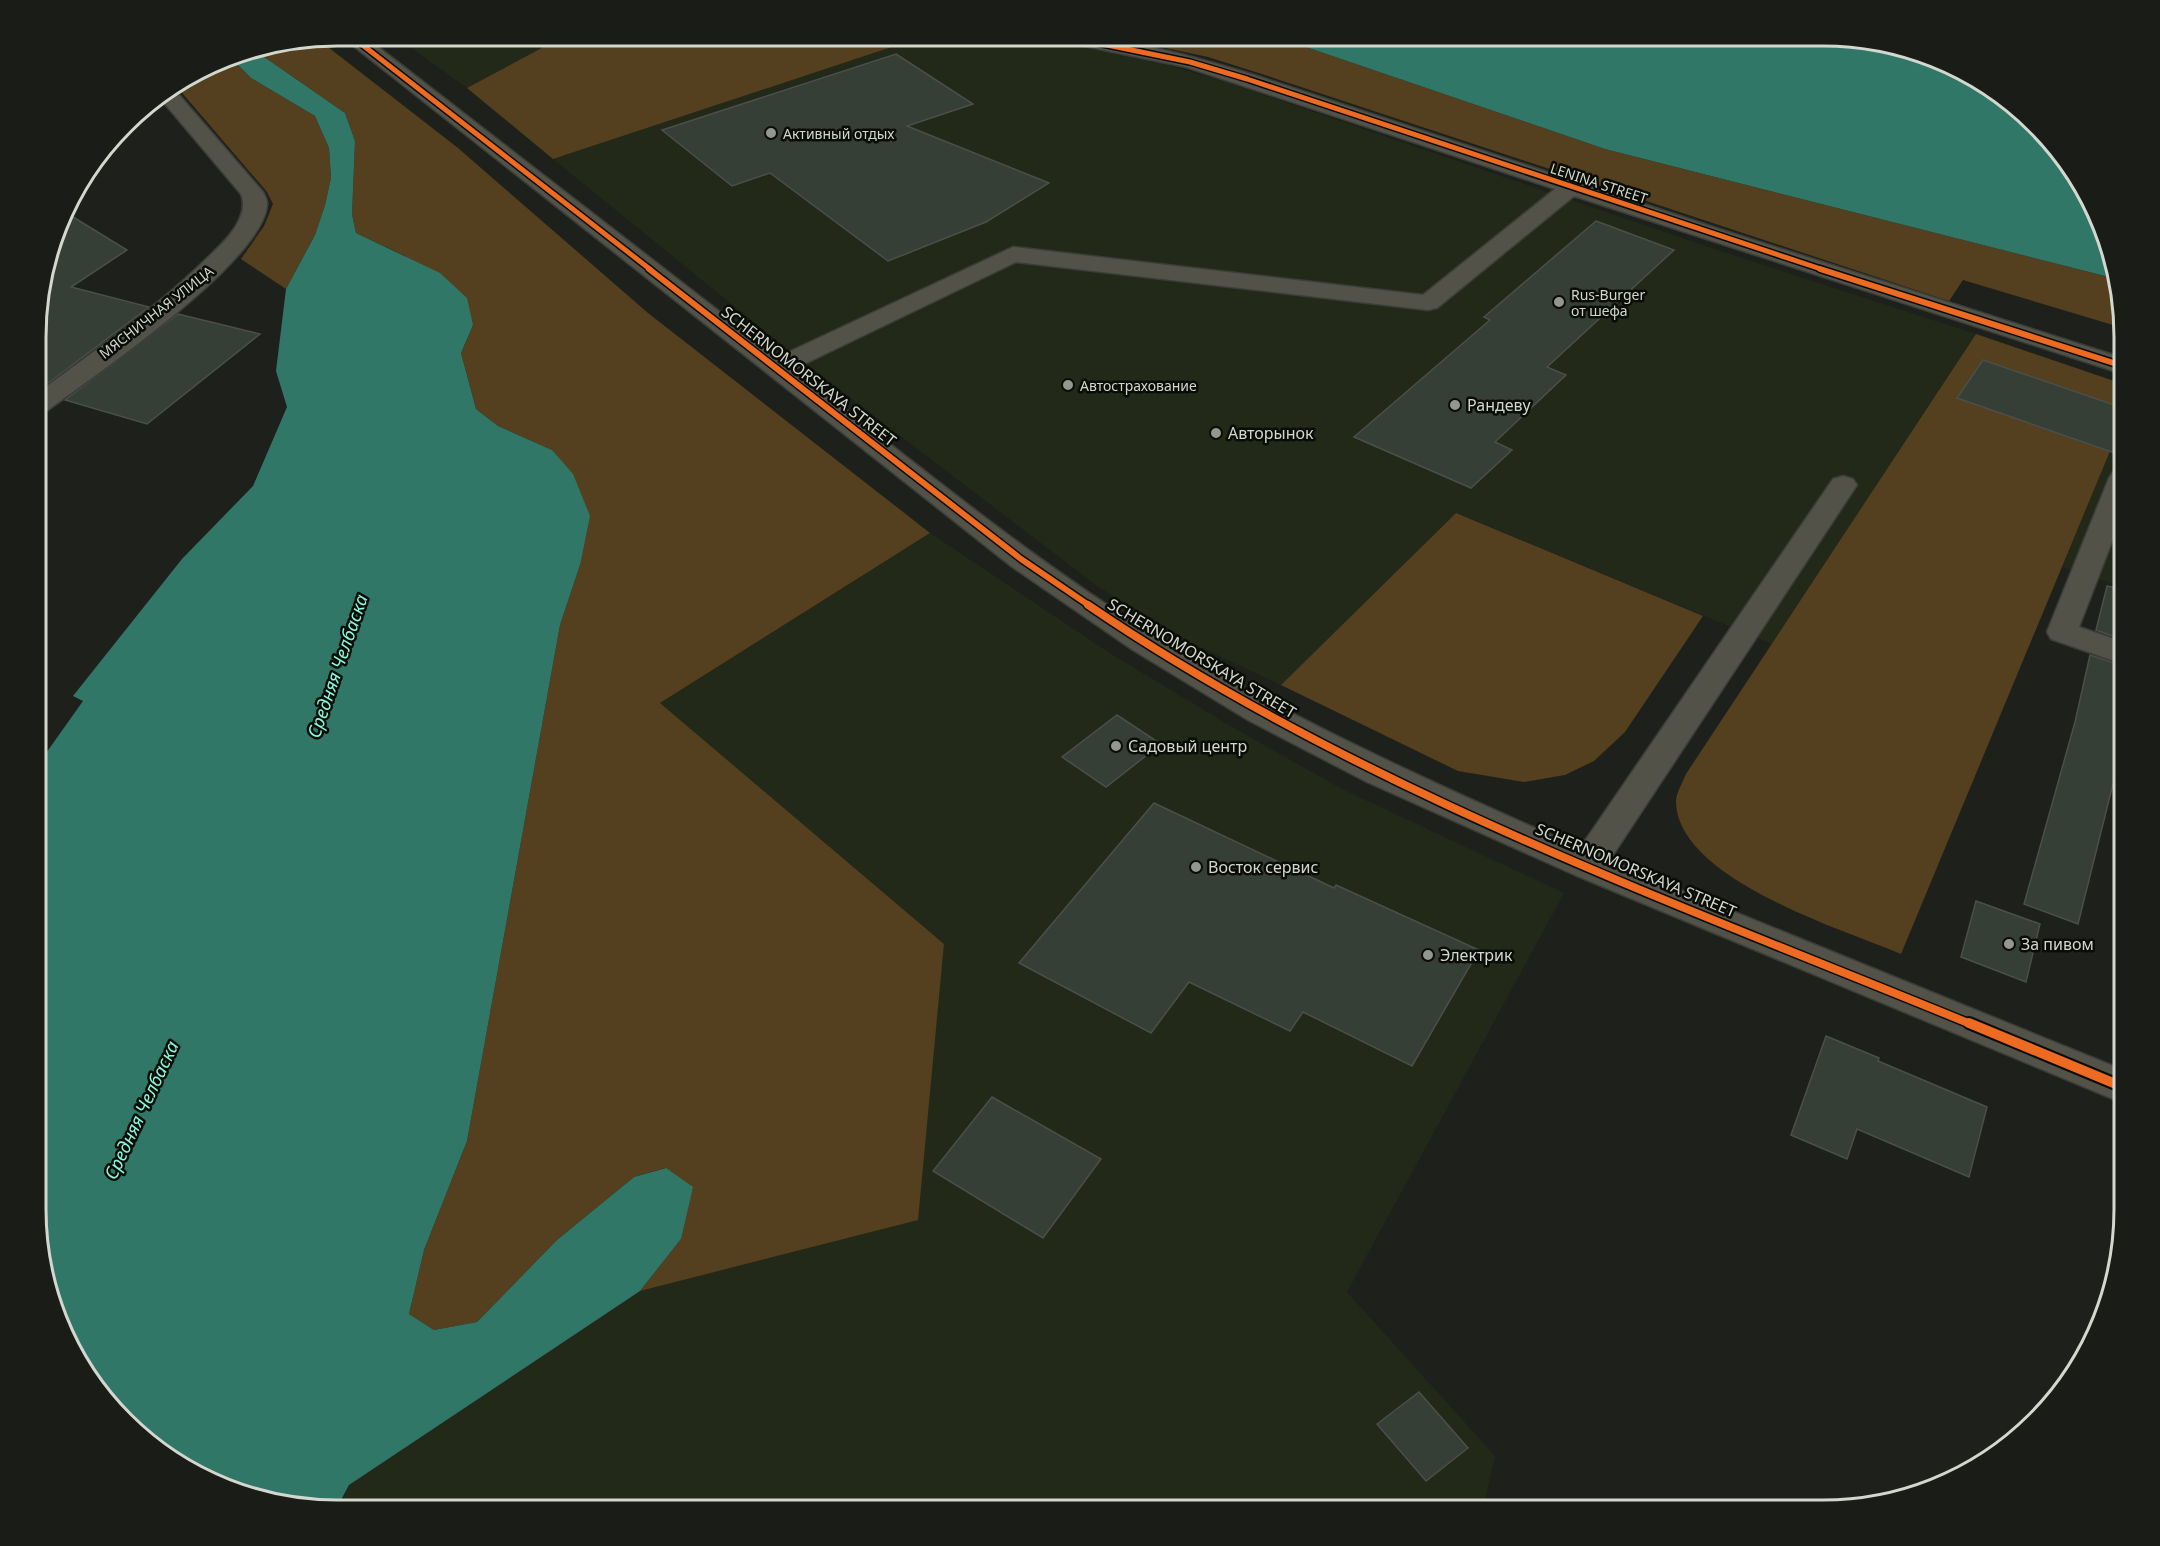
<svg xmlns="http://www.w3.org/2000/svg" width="2160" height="1546" viewBox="0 0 2160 1546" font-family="'Noto Sans',sans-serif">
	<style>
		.built { fill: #222918 }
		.green { fill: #543f1f }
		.water { fill: #317767 }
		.building { fill: #353f36; stroke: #4b4f4a; stroke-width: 1.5 }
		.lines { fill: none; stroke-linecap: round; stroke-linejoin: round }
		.minor-casing { stroke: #3b3d38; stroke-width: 3 }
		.minor { fill: #525249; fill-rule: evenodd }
		.cycleway-far3-casing { stroke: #0a0d07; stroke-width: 8 }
		.cycleway-far2-casing { stroke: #0a0d07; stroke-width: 9 }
		.cycleway-far1-casing { stroke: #0a0d07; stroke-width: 11 }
		.cycleway-casing { stroke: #0a0d07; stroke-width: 14 }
		.cycleway-far3 { stroke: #ed6a23; stroke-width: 5 }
		.cycleway-far2 { stroke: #ed6a23; stroke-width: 6 }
		.cycleway-far1 { stroke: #ed6a23; stroke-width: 8 }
		.cycleway { stroke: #ed6a23; stroke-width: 10 }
		.poi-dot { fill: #94978f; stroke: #0a0d07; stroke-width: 2 }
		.labels { text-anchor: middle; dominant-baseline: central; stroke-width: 5; stroke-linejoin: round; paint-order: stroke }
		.far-poi-label { font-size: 14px; fill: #d3d7ce; stroke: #0a0d07; text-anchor: start }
		.far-street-label { font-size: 14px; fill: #d3d7ce; stroke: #0a0d07 }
		.street-label { font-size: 16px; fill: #d3d7ce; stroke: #0a0d07 }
		.poi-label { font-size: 16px; fill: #d3d7ce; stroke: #0a0d07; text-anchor: start }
		.water-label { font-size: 18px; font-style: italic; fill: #8af9df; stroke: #0a0d07 }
		.rim { fill: none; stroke: #d3d7ce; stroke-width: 3 }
	</style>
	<rect width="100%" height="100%" fill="#1e211b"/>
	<path class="built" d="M395,36H564L467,88Z
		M925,36H1030L1147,59L1232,84L1720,251L1976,334L1772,644L1456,513L1281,685L1196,645L1097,586L792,353L553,159Z
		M2123,420V587L2062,567Z
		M930,533L1108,652L1232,727L1344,790L1564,893L1347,1292L1495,1456L1483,1510L336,1509L349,1485L640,1291L917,1219L944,944L660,703Z"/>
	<path class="green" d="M564,36H925L553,159L467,88Z
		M1109,36H1251L1306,47L1605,149L2113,278L2123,318V328L1963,280L1949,301L1265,75L1208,57Z
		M319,40L458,148L648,313L930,533L660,703L944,944L918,1220L640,1291L681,1239L665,1168L634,1177L557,1240L477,1322L434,1330L409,1314L424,1250L467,1141L560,625L580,565L552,450L498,426L476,409L461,353L473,325L405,256L356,233L352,214L355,141L345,113L257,52Z
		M230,57L251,78L315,116L329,148L331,178L325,205L315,235L286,289L241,259L264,226L273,204L267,192L177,87L222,59Z
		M1976,334L2123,384V420L1901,954C1841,929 1679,879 1676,803C1675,795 1683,782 1686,774Z
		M1456,513L1703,616L1625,732L1594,761L1565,775L1524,782L1458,771L1281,685Z"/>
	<path class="water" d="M1251,36L1842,37L1938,59L2006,98L2050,139L2093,204L2113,278L1605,149L1306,47Z
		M257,52L345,113L355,141L352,214L356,233L440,273L467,298L473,325L461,353L476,409L498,426L552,450L573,474L590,516L580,565L560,625L467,1141L424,1250L409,1314L434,1330L477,1322L557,1240L634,1177L666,1168L693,1187L681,1239L640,1291L349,1485L336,1509H318L222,1487L154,1448L76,1359L39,1248V763L83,701L73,696L182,559L253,486L287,407L276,371L286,289L315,235L325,205L331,178L329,148L315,116L251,78L230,57Z"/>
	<path class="building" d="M896,54L973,104L907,126L1049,183L986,222L888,261L770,173L732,186L662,130Z
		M65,212L127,250L71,287L149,307L39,390V298Z
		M1596,221L1674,250L1547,367L1566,375L1495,442L1512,450L1471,488L1354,437L1490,320L1484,317Z
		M178,314L260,334L147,424L65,400Z
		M1983,360L2123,408V456L1957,398Z
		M2107,586L2123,589V640L2096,630Z
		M2090,655L2123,666V744L2078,924L2024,904L2075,722Z
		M1117,715L1161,744L1106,787L1062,757Z
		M1154,803L1334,888L1336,885L1479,950L1412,1066L1303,1012L1290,1031L1189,982L1151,1033L1019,963Z
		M1976,901L2040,924L2026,982L1961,957Z
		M1826,1036L1879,1058L1878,1061L1987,1107L1969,1177L1857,1129L1847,1159L1791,1135Z
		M992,1097L1101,1159L1043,1238L933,1171Z
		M1419,1392L1468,1448L1426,1481L1377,1424Z"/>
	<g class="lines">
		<g class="minor-casing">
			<path id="minor" d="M341,36H364L778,357L1013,247L1423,295L1555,189L1186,67L1056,40L1053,36C1122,36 1189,55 1254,75L1722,230L2123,358V374L1574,196L1437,308L1428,310L1016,262L794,369C912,460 1029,558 1157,637C1292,720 1435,784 1580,848L1833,479L1843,476L1853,479L1857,485L1609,861L2123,1070V1103L1575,875L1367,782L1248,720L1133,650L1011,566Z
				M174,89L263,192C265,196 268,201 267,205C263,261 95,375 48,410L39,412V392C94,351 151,312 201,264C213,252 229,239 237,224C243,213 245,204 241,194L160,98Z
				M2123,469V513L2079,627L2123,642V664L2051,639L2047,632L2109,478L2113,472Z"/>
		</g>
		<use href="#minor" class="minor"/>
		<g class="cycleway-far3-casing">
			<path id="cycleway-far3" d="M351,36L651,270
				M1063,36L1190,62L1247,79L1824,270"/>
		</g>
		<g class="cycleway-far2-casing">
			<path id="cycleway-far2" d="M649,269L1021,559L1090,606
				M1820,269L2123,366"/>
		</g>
		<g class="cycleway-far1-casing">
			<path id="cycleway-far1" d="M1088,605C1358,789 1671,901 1973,1025"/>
		</g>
		<g class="cycleway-casing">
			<path id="cycleway" d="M1969,1023L2123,1087"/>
		</g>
		<use href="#cycleway-far3" class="cycleway-far3"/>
		<use href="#cycleway-far2" class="cycleway-far2"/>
		<use href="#cycleway-far1" class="cycleway-far1"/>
		<use href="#cycleway" class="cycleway"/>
	</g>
	<g class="poi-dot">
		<circle cx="771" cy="133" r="6"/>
		<circle cx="1559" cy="302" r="6"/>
		<circle cx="1068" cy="385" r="6"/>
		<circle cx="1455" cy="405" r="6"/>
		<circle cx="1216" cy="433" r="6"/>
		<circle cx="1116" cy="746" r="6"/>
		<circle cx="1196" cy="867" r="6"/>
		<circle cx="2009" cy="944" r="6"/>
		<circle cx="1428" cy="955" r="6"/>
	</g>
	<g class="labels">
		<g class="far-poi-label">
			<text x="783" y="133">Активный отдых</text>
			<text x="1571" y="294">Rus-Burger<tspan x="1571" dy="16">от шефа</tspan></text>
			<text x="1080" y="385">Автострахование</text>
		</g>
		<g class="far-street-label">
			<text transform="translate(1599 183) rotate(18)">LENINA STREET</text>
			<text transform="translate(156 312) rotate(-38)">МЯСНИЧНАЯ УЛИЦА</text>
		</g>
		<g class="street-label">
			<text transform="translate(809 376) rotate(38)">SСHERNOMORSKAYA STREET</text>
			<text transform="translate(1202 658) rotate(31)">SСHERNOMORSKAYA STREET</text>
			<text transform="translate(1636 870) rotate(23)">SСHERNOMORSKAYA STREET</text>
		</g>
		<g class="poi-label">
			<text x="1467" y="405">Рандеву</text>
			<text x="1228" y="433">Авторынок</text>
			<text x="1128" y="746">Садовый центр</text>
			<text x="1208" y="867">Восток сервис</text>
			<text x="2021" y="944">За пивом</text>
			<text x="1440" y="955">Электрик</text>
		</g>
		<g class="water-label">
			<text transform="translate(337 666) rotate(-71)">Средняя Челбаска</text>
			<text transform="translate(141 1110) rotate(-65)">Средняя Челбаска</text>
		</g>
	</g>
	<path d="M0 0H2160V1546H0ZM337 46H1823A291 291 0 0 1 2114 337V1209A291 291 0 0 1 1823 1500H337A291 291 0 0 1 46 1209V337A291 291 0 0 1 337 46Z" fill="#1a1d17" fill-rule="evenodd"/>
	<path class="rim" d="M337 46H1823A291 291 0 0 1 2114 337V1209A291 291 0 0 1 1823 1500H337A291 291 0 0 1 46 1209V337A291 291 0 0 1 337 46Z"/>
</svg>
